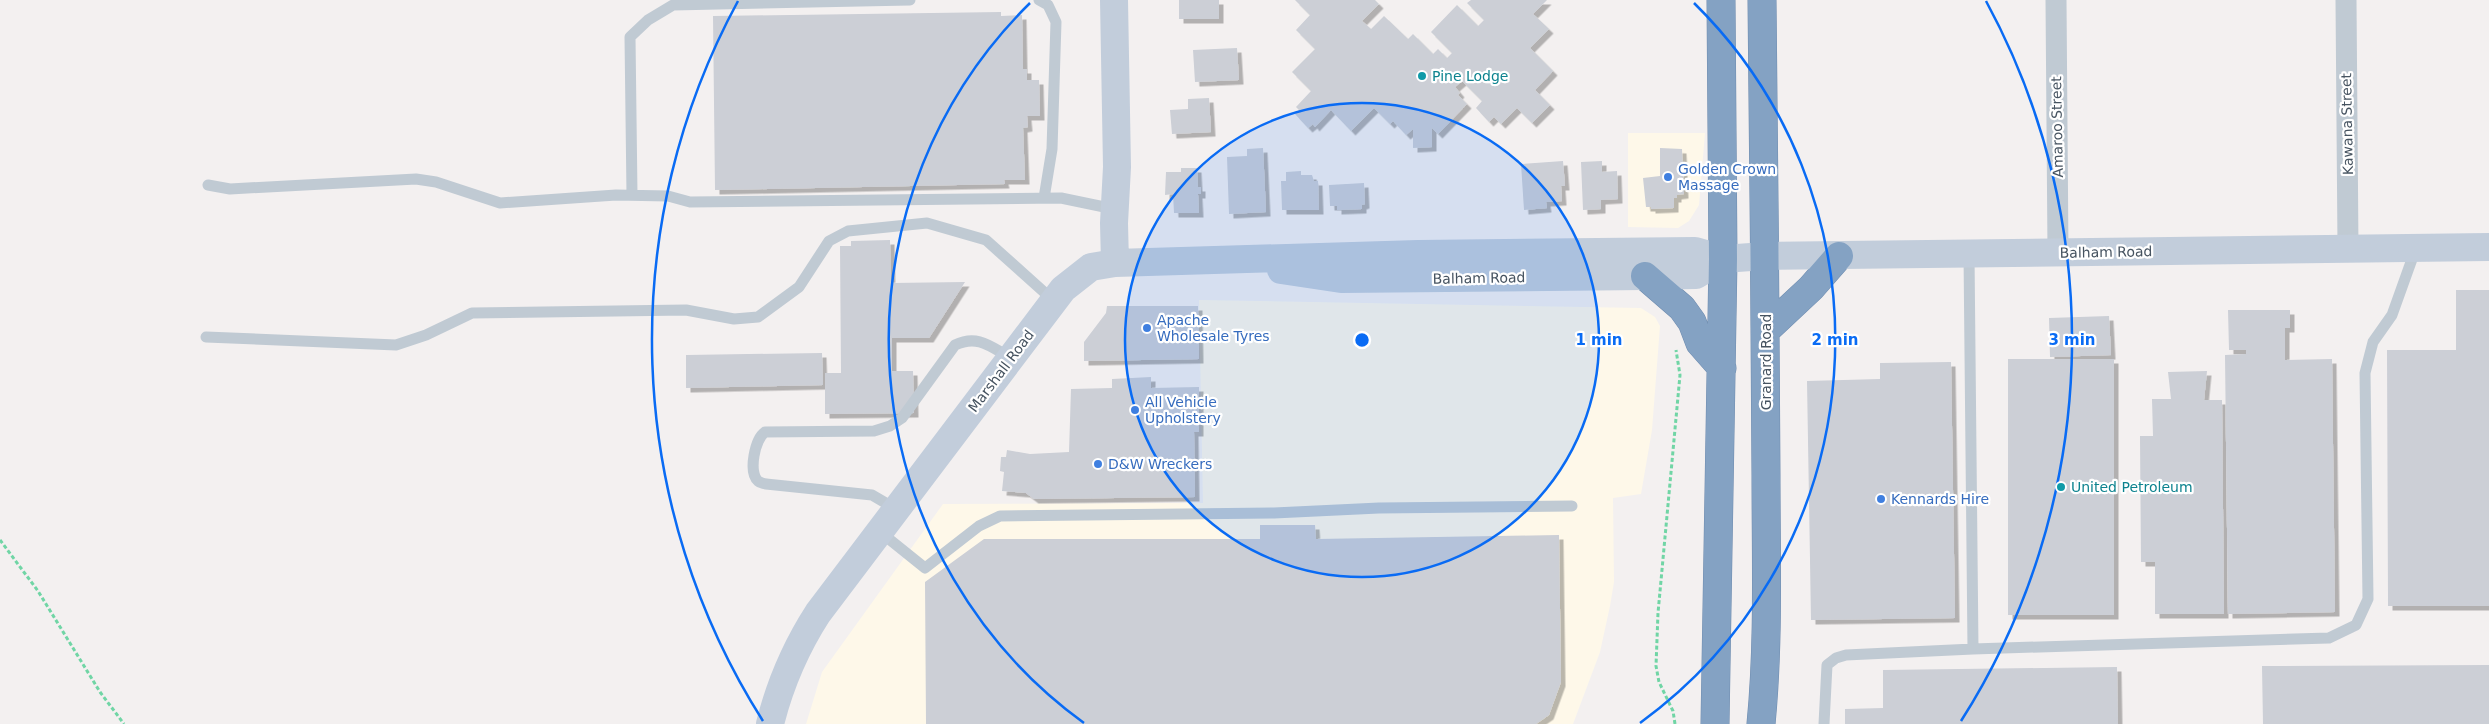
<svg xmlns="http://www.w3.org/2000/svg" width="2489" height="724" viewBox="0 0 2489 724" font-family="'DejaVu Sans',sans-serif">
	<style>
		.commercial { fill: #fef8e9 }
		.building { fill: #cccfd6; filter: url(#shadow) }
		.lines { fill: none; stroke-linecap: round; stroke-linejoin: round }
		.highway-casing { stroke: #6f8caf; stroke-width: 29 }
		.path { stroke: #70d5a5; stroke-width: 3; stroke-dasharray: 4 2.5; stroke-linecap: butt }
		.lane { stroke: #c0cad3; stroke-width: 11 }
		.street { stroke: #c0cad3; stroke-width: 21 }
		.secondary { stroke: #c2cddb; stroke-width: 28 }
		.highway { stroke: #84a2c3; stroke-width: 28 }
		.ring { fill: none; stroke: #096bf4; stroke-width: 2.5 }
		.culture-dot { fill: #0f9aa8; stroke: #fff; stroke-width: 2 }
		.shop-dot { fill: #3f7fe0; stroke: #fff; stroke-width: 2 }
		.labels { text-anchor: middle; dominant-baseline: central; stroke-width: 4.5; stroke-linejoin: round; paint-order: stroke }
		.culture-label { font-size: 14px; fill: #0d838f; stroke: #fff; text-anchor: start }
		.street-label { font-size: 14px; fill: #465360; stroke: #fff }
		.shop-label { font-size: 14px; fill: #366cbe; stroke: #fff; text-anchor: start }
		.centre { fill: #096bf4; stroke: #fff; stroke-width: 2.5 }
		.ring-label { font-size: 15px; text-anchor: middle; font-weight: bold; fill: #096bf4; stroke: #fff; stroke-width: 4.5; stroke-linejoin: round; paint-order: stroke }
	</style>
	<defs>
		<filter id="shadow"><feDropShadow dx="4.5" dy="4.5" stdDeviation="0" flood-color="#0004"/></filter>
	</defs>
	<rect width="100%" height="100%" fill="#f3f0f0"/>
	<path class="commercial" d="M1628,133H1705L1699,205L1689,221L1678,228L1628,227Z
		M1199,300L1641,308L1655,317L1660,326L1652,430L1641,494L1613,498L1614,582L1610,606L1600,652L1573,724H806L822,672L943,504L1203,503Z"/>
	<path class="building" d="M1179,0H1219V19H1179Z
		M1295,0H1375L1379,4L1362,21L1371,29L1384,16L1408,39L1413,34L1433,54L1438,49L1447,58L1452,53L1431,32L1457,5L1478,26L1484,20L1467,3L1471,0H1547L1533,14L1549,29L1530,48L1553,71L1535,90L1550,105L1532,123L1517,108L1501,124L1494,117L1489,122L1476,108L1482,101L1462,81L1455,87L1460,93L1458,95L1467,104L1438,134L1432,128V147L1413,148V129L1406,135L1393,121L1390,124L1374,108L1351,131L1331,110L1315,127L1313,124L1308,128L1295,114L1299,110L1296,107L1311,91L1292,72L1315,49L1296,30L1310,15Z
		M1001,12V16L1022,15L1023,69H1027V80H1039L1040,116H1027L1028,127L1023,128L1025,180H1004L1005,184L715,190L713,16Z
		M1237,48L1239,80L1195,82L1193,50Z
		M1209,98L1211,132L1172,134L1170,110L1188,109V99Z
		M1263,148L1266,212L1229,214L1227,157L1247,156V149Z
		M1660,148L1682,149L1684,194L1677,195V198H1674V208L1651,209V207H1646L1643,178L1660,176Z
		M1563,161L1565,186H1561L1562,201L1546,202L1547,208L1524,210L1521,164Z
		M1602,161V172L1617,171L1618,199L1601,200V209L1583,210L1581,162Z
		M1181,168H1197L1198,187H1201V194H1198L1199,213H1174L1173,194L1165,195L1166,172H1181Z
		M1301,171V175H1312L1314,181H1318L1319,210H1282L1281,181H1286V172Z
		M1364,183L1365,204L1362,205V209L1337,210V206H1330L1329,185Z
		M890,240L891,283L965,282L929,338H892V371H913L914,413L825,414V373H841L840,246H851V241Z
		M2456,290H2489V606H2388L2387,350H2456Z
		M1107,306H1198L1199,359L1084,361V342L1106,313Z
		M2228,310H2290V328H2285V360L2332,359L2335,612L2228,614L2225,355L2246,354V350H2229Z
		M2109,316L2111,355L2050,357L2049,318Z
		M822,353L823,385L686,388V355Z
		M2008,359H2114V615H2008Z
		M1951,362L1955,618L1811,620L1807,381L1880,379V363Z
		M2207,371L2204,400H2222L2224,614H2155V562H2141L2140,436H2153L2152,399H2171L2168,372Z
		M1151,377V388L1199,387V432H1194L1195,497L1034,499L1026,493L1002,491L1004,472L1000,471L1001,457H1006L1007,450L1030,454L1069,452L1071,389L1112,388V379Z
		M1260,525H1315L1316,539L1559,535L1561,682L1549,715L1536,724H926L925,582L984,539H1260Z
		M2489,665V724H2263L2262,666Z
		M2117,667L2118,724H1845V709L1883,708V670Z"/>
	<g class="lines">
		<g class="highway-casing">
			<path id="highway" d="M1645,276L1682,308L1692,322L1700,343L1722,368
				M1766,330L1811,288L1839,256
				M1715,724L1723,259L1721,0
				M1761,724C1769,642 1766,558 1766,475C1766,317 1763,158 1762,0"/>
		</g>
		<path class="path" d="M0,540L38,591L100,692L124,724
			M1675,724L1673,711L1659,682L1656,666L1658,613L1680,375L1676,350"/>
		<path class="lane" d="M1039,0L1048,5L1056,22L1052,149L1044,198
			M208,185L230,189L416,179L436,182L500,203L616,195L668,196L690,202L1061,198L1114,209
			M632,195L630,37L648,20L673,5L910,0
			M1969,254L1973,649
			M206,337L396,345L426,335L472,313L686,310L734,319L758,317L799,287L829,241L848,231L927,223L986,240L1054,301
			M896,509L872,495L766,484C763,483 760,483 758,481C748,472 755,439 765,432L874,431L890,426L902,418L955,345C978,334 991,347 1011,358
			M879,531L925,568L979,526L1000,516L1274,513L1379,508L1572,506
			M1824,724L1827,665L1836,658L1846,655L1973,649L2329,638L2356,625L2368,599L2365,373L2373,342L2392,315L2416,248"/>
		<path class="street" d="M2056,0L2058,253
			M2346,0L2348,248"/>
		<path class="secondary" d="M1114,0L1117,167L1114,223L1115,263
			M1281,270L1341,279L1645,276L1696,275L1723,259
			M770,724C780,684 796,647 818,613L1063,289L1091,267L1115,263L1418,254L1695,251L1723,259L1765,256L2489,247"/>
		<use href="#highway" class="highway"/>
	</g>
	<circle cx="1362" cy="340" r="237" fill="#096bf4" fill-opacity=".12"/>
	<g class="ring">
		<circle cx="1362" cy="340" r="237"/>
		<path d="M1084 723A473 473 0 0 1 1030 3M1694 3A473 473 0 0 1 1640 723"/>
		<path d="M763 721A710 710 0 0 1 738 1M1986 1A710 710 0 0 1 1961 721"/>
	</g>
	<g class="culture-dot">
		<circle cx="1422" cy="76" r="5"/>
		<circle cx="2061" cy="487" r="5"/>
	</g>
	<g class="shop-dot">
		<circle cx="1668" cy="177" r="5"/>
		<circle cx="1147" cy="328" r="5"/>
		<circle cx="1135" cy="410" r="5"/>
		<circle cx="1098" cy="464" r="5"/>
		<circle cx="1881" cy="499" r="5"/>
	</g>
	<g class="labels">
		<g class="culture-label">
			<text x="1432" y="76">Pine Lodge</text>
			<text x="2071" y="487">United Petroleum</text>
		</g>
		<g class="street-label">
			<text transform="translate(2347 124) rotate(-91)">Kawana Street</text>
			<text transform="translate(2057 127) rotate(-91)">Amaroo Street</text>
			<text transform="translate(2106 252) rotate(-1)">Balham Road</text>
			<text transform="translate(1479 278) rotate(-1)">Balham Road</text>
			<text transform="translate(1766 362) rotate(-90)">Granard Road</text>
			<text transform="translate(1001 371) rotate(-53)">Marshall Road</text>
		</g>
		<g class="shop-label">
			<text x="1678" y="169">Golden Crown<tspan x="1678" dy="16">Massage</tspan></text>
			<text x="1157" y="320">Apache<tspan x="1157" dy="16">Wholesale Tyres</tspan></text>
			<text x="1145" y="402">All Vehicle<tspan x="1145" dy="16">Upholstery</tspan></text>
			<text x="1108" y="464">D&amp;W Wreckers</text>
			<text x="1891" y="499">Kennards Hire</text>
		</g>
	</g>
	<circle cx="1362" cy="340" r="8" class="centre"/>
	<g class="ring-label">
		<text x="1599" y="345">1 min</text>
		<text x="1835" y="345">2 min</text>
		<text x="2072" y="345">3 min</text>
	</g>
</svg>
